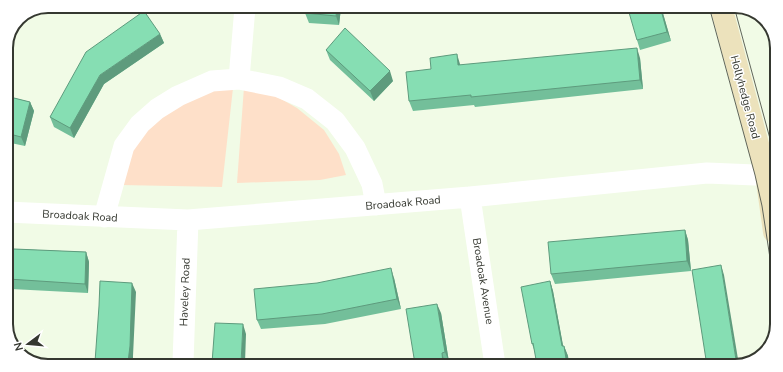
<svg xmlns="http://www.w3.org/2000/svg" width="783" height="372" viewBox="0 0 783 372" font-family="'Nunito Sans',sans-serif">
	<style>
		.green { fill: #fee0c9 }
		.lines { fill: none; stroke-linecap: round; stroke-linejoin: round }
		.lane { stroke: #fff; stroke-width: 11 }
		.street { stroke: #fff; stroke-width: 21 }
		.secondary { stroke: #ece2bc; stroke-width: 22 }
		.tram { stroke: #60655a; stroke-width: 1 }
		.wall { fill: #73bf9a }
		.shaded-wall { fill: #5e9b7d }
		.building { fill: #86deb3; stroke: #5e9b7d }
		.labels { text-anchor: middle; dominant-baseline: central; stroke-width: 3; stroke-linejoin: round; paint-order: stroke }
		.street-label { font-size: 11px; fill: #353830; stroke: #fff }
		.rim { fill: none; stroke: #353830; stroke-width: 2 }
	</style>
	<rect width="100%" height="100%" fill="#f1fbe6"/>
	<path class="green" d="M244,87L276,96L297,108L324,130L339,154L346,175L320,180L237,183Z
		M216,88H233L222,187L121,185L128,149L159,113Z"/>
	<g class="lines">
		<path class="lane" d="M18,19L19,18"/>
		<path class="street" d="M239,79L245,7
			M470,197L495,365
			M6,212L188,220L470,197L707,173L755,175L766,174
			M104,217L124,146L140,124L157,109L178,96L212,81L239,79L279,87L307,99L335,121L355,148L372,184L376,205
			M183,363L188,220"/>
		<path class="secondary" d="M722,10L766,174L774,232"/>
		<path class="tram" d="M710,10L755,175L762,206L774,284
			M735,10L775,157"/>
	</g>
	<path class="wall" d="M148,7H180L179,12L148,8Z
		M341,8L339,25L309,23L305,13Z
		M662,10L671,41L640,50L637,40Z
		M160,34L164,43L104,84L74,138L54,127L50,117Z
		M326,50L393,81L374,101L330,60Z
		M640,58L643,89L475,107L474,105L413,111L409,101Z
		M6,96L30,102L34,111L25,146L6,142Z
		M685,230L688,240L691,271L555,284L551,274Z
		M6,248L14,249L86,252L89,262L88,293L11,289V291L6,290Z
		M394,278L401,309L325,324L261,329L257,320Z
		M550,281L553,291L563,346H564L568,356L569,365H537L535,352L532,344Z
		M441,313L449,362L445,363V364H415Z"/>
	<path class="shaded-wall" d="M178,7H180L179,12Z
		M337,8H341L339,25L336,16Z
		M661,10H662L671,41L667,32Z
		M160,34L164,43L104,84L74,138L70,128L100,75Z
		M637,48L640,58L643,89L640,80Z
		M457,54L460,64L462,75L458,65Z
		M390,71L393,81L374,101L370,91Z
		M30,102L34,111L25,146L21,137Z
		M685,230L688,240L691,271L687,261Z
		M86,252L89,262L88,293L85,284Z
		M721,265L724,275L739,365L737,366Z
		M391,268L394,278L401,309L397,299Z
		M8,279L11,289V291L7,282Z
		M550,281L553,291L565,356L562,346Z
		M132,283L136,292L133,356V362H128Z
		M437,304L441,313L449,362L445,352Z
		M243,324L246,334L245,363H241Z
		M564,346L568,356L569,365H567Z
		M442,353L445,363V364H443Z"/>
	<path class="building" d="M305,8H337L336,16L305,13Z
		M628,9L661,10L667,32L637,40Z
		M144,11L160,34L100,75L70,128L50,117L86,52Z
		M345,28L390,71L370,91L326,50Z
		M637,48L640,80L471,97V95L409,101L406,72L431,69L430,58L457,54L458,65Z
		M6,96L30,102L21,137L6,133Z
		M685,230L687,261L551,274L548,242Z
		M6,248L14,249L86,252L85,284L8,279L7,282L6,281Z
		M721,265L737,366H707L692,270Z
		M391,268L397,299L322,314L257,320L254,289L317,283Z
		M100,281L132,283L130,346L128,362H95L99,306Z
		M550,281L562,346H564L567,365H537L533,343L532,344L521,287Z
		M437,304L445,352L442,353L443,364H415L406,309Z
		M215,323L243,324L241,363H212Z"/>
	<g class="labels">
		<g class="street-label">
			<text transform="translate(745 97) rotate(75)">Hollyhedge Road</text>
			<text transform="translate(403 203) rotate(-5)">Broadoak Road</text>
			<text transform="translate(80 216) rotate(3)">Broadoak Road</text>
			<text transform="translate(483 281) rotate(81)">Broadoak Avenue</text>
			<text transform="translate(185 292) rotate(-88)">Haveley Road</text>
		</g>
	</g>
	<path d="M0 0H783V372H0ZM48 13H735A35 35 0 0 1 770 48V324A35 35 0 0 1 735 359H48A35 35 0 0 1 13 324V48A35 35 0 0 1 48 13Z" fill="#fff" fill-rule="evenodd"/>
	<path class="rim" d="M48 13H735A35 35 0 0 1 770 48V324A35 35 0 0 1 735 359H48A35 35 0 0 1 13 324V48A35 35 0 0 1 48 13Z"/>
	<g transform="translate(28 344) rotate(254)" stroke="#ffffff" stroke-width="3" paint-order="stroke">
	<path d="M0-3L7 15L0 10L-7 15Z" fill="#353830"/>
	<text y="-6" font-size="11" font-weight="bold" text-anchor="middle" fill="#353830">N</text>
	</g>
</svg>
